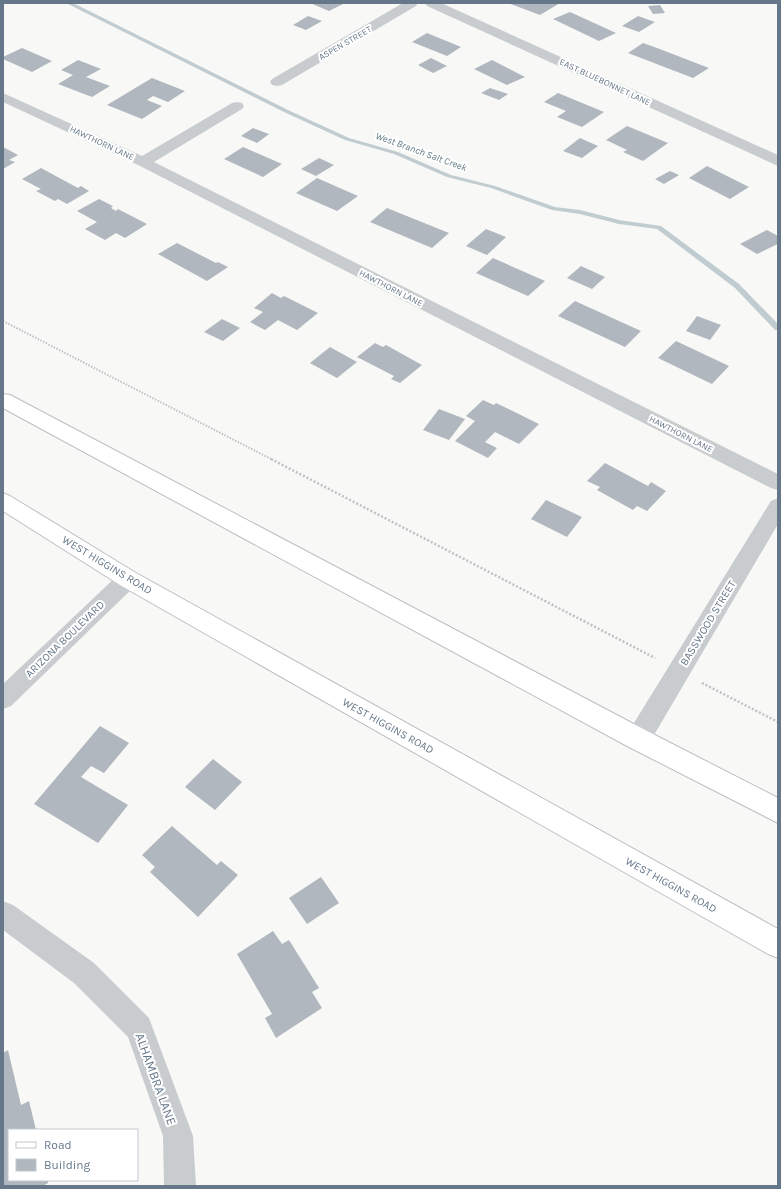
<svg xmlns="http://www.w3.org/2000/svg" width="781" height="1189" viewBox="0 0 781 1189" font-family="Karla,sans-serif">
	<style>
		.lines { fill: none; stroke-linecap: round; stroke-linejoin: round }
		.stream { fill: #c1ccd1; fill-rule: evenodd }
		.building { fill: #b0b7be }
		.primary-casing { stroke: #bbbfc3; stroke-width: 2 }
		.path-far1 { stroke: #bfc2c4; stroke-width: 2; stroke-dasharray: 1.5 1.5; stroke-linecap: butt }
		.path { stroke: #bfc2c4; stroke-width: 2.5; stroke-dasharray: 2 2; stroke-linecap: butt }
		.minor { fill: #c8cccf; fill-rule: evenodd }
		.primary { fill: #fff; fill-rule: evenodd }
		.labels { text-anchor: middle; dominant-baseline: central; stroke-width: 4; stroke-linejoin: round; paint-order: stroke }
		.far-street-label { font-size: 9px; fill: #657789; stroke: #fff }
		.far-water-label { font-size: 10px; font-style: italic; fill: #617984; stroke: #fff }
		.street-label { font-size: 11px; fill: #657789; stroke: #fff }
		.near-street-label { font-size: 13px; fill: #657789; stroke: #fff }
	</style>
	<rect width="100%" height="100%" fill="#f8f9f6"/>
	<g class="lines">
		<path class="stream" d="M66,3H73L288,110L349,138L398,152L451,175L495,186L555,207L580,210L619,220L661,226L739,284L778,324V330H775L735,288L657,229L619,224L580,214L552,210L491,188L447,177L394,154L345,140L284,112Z"/>
	</g>
	<path class="building" d="M310,3H345L329,11Z
		M508,3H560L540,15Z
		M660,5L665,13L653,14L648,6Z
		M570,12L616,33L599,41L553,19Z
		M308,16L322,21L306,30L293,25Z
		M638,16L655,22L639,32L622,26Z
		M427,33L461,47L447,56L412,42Z
		M643,43L657,48L709,68L693,78L628,53Z
		M22,48L52,61L32,72L3,59V57Z
		M431,58L447,66L433,73L418,65Z
		M78,60L101,69L86,77L110,86L92,97L58,84L73,75L61,70Z
		M492,60L525,77L507,85L474,69Z
		M152,78L185,91L168,102L153,96L147,100L162,106L142,119L107,105Z
		M490,88L508,94L499,100L481,93Z
		M558,93L604,112L582,127L557,117L566,111L544,102Z
		M627,126L668,143L643,161L623,152L627,150L606,140Z
		M253,128L269,134L257,143L241,136Z
		M580,138L598,146L582,158L563,151Z
		M3,147L18,155L9,160L15,162L3,169Z
		M243,147L282,164L263,177L224,159Z
		M319,158L334,165L316,176L301,169Z
		M707,166L749,187L730,199L689,178Z
		M41,168L78,188L81,186L89,191L67,204L58,199L55,201L36,191L41,189L22,179Z
		M670,171L679,175L664,184L655,179Z
		M317,178L358,196L337,211L296,193Z
		M99,199L113,206L111,208L116,211L118,209L147,224L125,238L116,233L105,240L85,229L97,222L77,211Z
		M387,208L449,233L432,248L370,222Z
		M486,229L506,237L487,255L466,246Z
		M767,230L778,236V244L757,254L740,244Z
		M177,243L216,263L218,262L228,267L207,281L158,254Z
		M493,258L545,281L528,296L476,273Z
		M581,266L605,277L592,289L567,278Z
		M272,293L281,298L284,296L318,313L297,330L278,320L265,330L250,322L263,312L254,308Z
		M575,301L641,331L625,347L558,316Z
		M697,316L721,325L710,340L686,331Z
		M222,319L240,328L223,341L204,332Z
		M676,341L729,366L712,384L658,358Z
		M375,343L383,347L386,345L422,365L400,383L391,379L394,376L357,357Z
		M330,347L357,362L337,378L310,363Z
		M483,400L494,405L496,403L539,424L519,444L495,432L485,442L497,448L488,458L455,441L475,421L466,416Z
		M439,409L465,419L449,440L423,430Z
		M605,463L648,486L651,482L666,491L647,511L637,506L633,510L597,490L600,487L587,481Z
		M546,500L582,517L567,537L531,519Z
		M100,726L129,743L104,773L91,766L81,777L128,805L98,843L34,804Z
		M213,759L242,782L215,810L185,787Z
		M172,826L217,865L221,861L238,875L198,917L150,872L155,867L142,855Z
		M321,877L339,903L307,924L289,898Z
		M273,931L282,944L289,940L319,988L312,992L322,1008L276,1038L265,1018L272,1014L237,954Z
		M8,1050L21,1105L29,1101L36,1130H9V1180H48V1183L43,1186H3V1053Z"/>
	<g class="lines">
		<g class="primary-casing">
			<path id="primary" d="M3,394L10,395L647,731L778,798V823L629,747L3,408Z
				M3,493L10,496L136,573L778,929V958L768,954L120,585L3,511Z"/>
		</g>
		<path class="path-far1" d="M3,321L273,460"/>
		<path class="path" d="M271,459L655,658
			M702,683L778,722"/>
		<path class="minor" d="M403,3H418L416,6L282,85L277,86L272,85L270,82L272,79Z
			M425,3H441L778,155V166L427,6Z
			M3,93L142,156L232,103L237,102L242,103L244,106L242,109L154,162L778,474V490L771,488L138,165L3,102Z
			M778,498V524L647,747L638,750L629,747L626,739L629,731L771,501Z
			M128,570L136,573L139,579L136,585L11,706L3,709V684L120,573Z
			M3,901L13,905L94,963L149,1018L193,1136L196,1186H164L163,1136L128,1037L74,983L3,930Z"/>
		<use href="#primary" class="primary"/>
	</g>
	<g class="labels">
		<g class="far-street-label">
			<text transform="translate(345 43) rotate(-30)">ASPEN STREET</text>
			<text transform="translate(605 82) rotate(25)">EAST BLUEBONNET LANE</text>
			<text transform="translate(102 143) rotate(25)">HAWTHORN LANE</text>
			<text transform="translate(391 288) rotate(27)">HAWTHORN LANE</text>
			<text transform="translate(681 434) rotate(27)">HAWTHORN LANE</text>
		</g>
		<g class="far-water-label">
			<text transform="translate(421 152) rotate(20)">West Branch Salt Creek</text>
		</g>
		<g class="street-label">
			<text transform="translate(107 565) rotate(31)">WEST HIGGINS ROAD</text>
			<text transform="translate(708 623) rotate(-59)">BASSWOOD STREET</text>
			<text transform="translate(65 639) rotate(-44)">ARIZONA BOULEVARD</text>
			<text transform="translate(388 726) rotate(29)">WEST HIGGINS ROAD</text>
			<text transform="translate(671 885) rotate(29)">WEST HIGGINS ROAD</text>
		</g>
		<g class="near-street-label">
			<text transform="translate(156 1079) rotate(70)">ALHAMBRA LANE</text>
		</g>
	</g>
	<rect width="781" height="1189" fill="none" stroke="#657789" stroke-width="8"/>
	<rect x="8" y="1129" width="130" height="52" fill="#ffffff" stroke="#c1c9d0"/>
	<rect x="16" y="1142" width="20" height="6" fill="#ffffff" stroke="#c1c9d0"/>
	<text x="44" y="1149" font-size="12" fill="#657789">Road</text>
	<rect x="16" y="1159" width="20" height="12" fill="#b0b7be" stroke="#c1c9d0"/>
	<text x="44" y="1169" font-size="12" fill="#657789">Building</text>
</svg>
